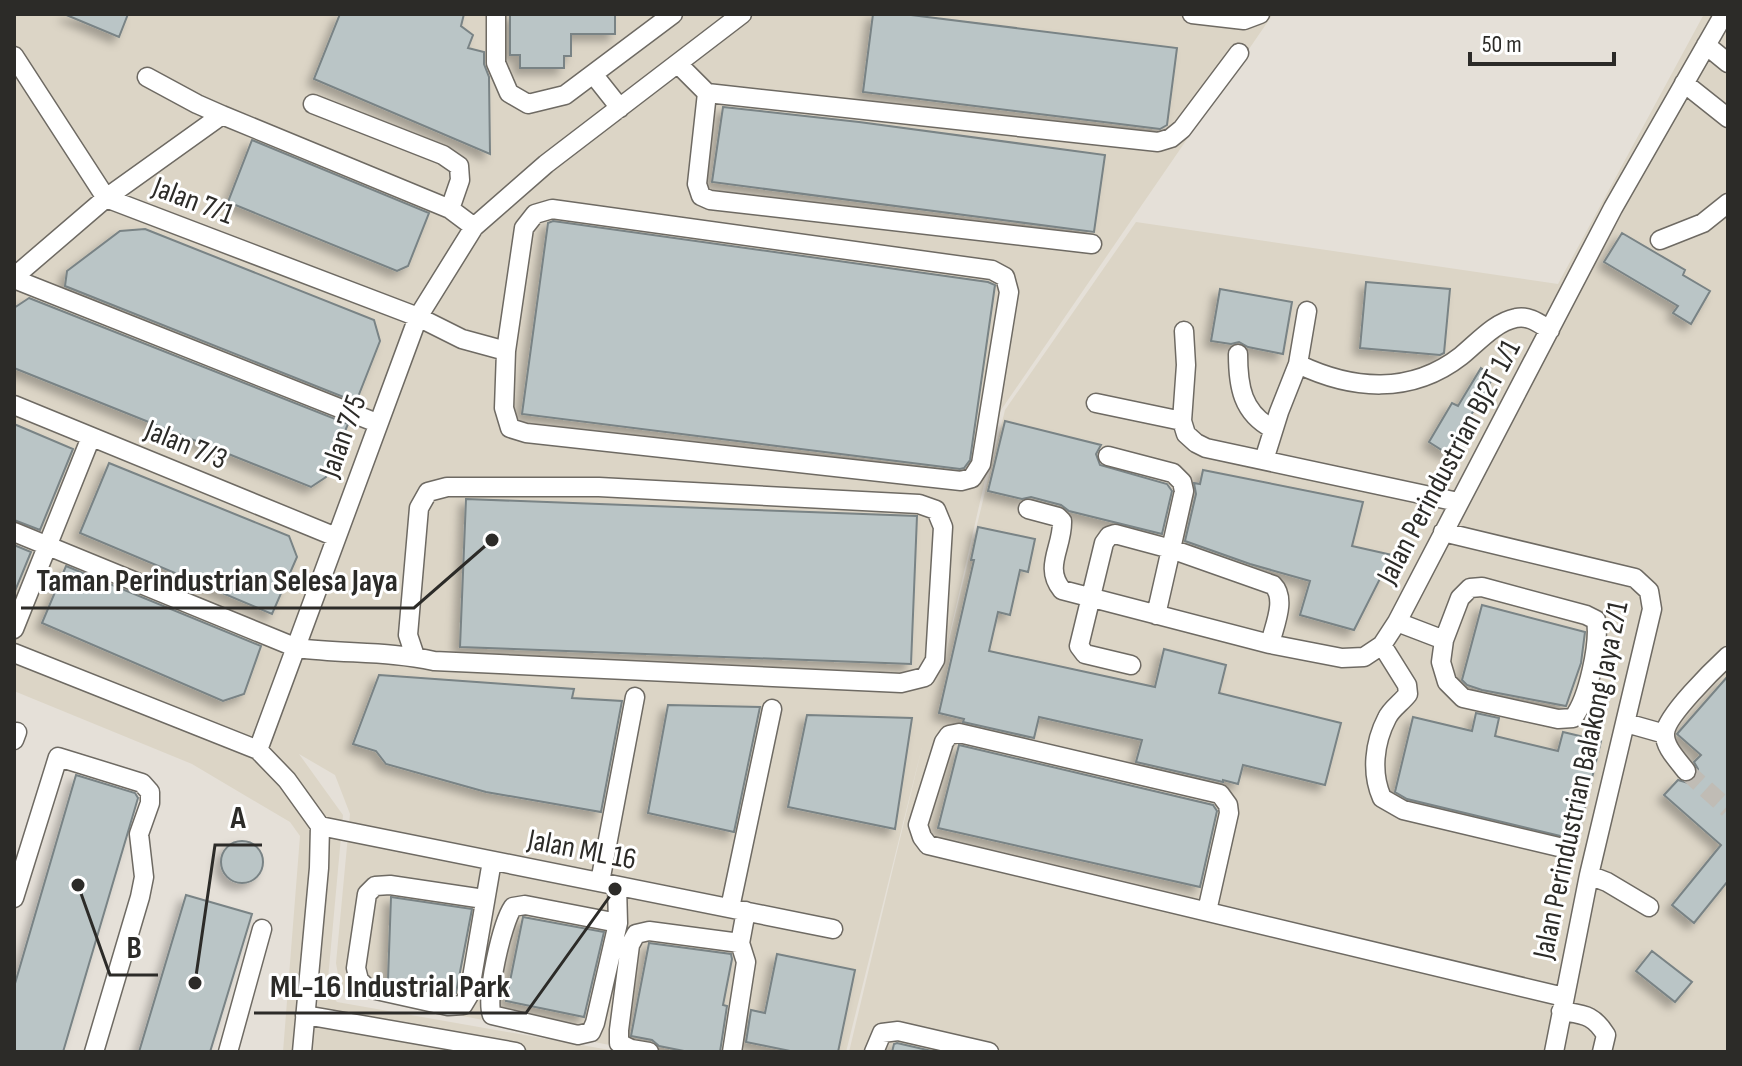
<svg xmlns="http://www.w3.org/2000/svg" width="1742" height="1066" viewBox="0 0 1742 1066" font-family="'Sofia Sans Condensed',sans-serif">
	<style>
		.built { fill: #dcd5c6 }
		.building { fill: #bac5c6; stroke: #798385; stroke-width: 2; filter: url(#shadow) }
		.lines { fill: none; stroke-linecap: round; stroke-linejoin: round }
		.minor-tunnel { stroke: #c0bcb5; stroke-width: 18; stroke-dasharray: 18 9; stroke-linecap: butt }
		.minor-casing { stroke: #6e6a63; stroke-width: 21 }
		.minor { stroke: #fff; stroke-width: 18 }
		.labels { text-anchor: middle; dominant-baseline: central; stroke-width: 6; stroke-linejoin: round; paint-order: stroke }
		.street-label { font-size: 30px; fill: #2c2b28; stroke: #fff }
		.leader { fill: none; stroke: #2c2b28; stroke-width: 3 }
		.callout-dot { fill: #2c2b28; stroke: #fff; stroke-width: 3 }
		.callout-label { font-size: 32px; text-anchor: middle; font-weight: bold; fill: #2c2b28; stroke: #fff; stroke-width: 6; stroke-linejoin: round; paint-order: stroke }
	</style>
	<defs>
		<filter id="shadow"><feDropShadow dx="-6" dy="6" stdDeviation="4" flood-color="#0004"/></filter>
	</defs>
	<rect width="100%" height="100%" fill="#e5e0d8"/>
	<path class="built" d="M14,14H1273L1001,410L939,681L1005,410L1136,222L1558,284L1704,14H1728V1052H849L923,743L846,1052H645L341,992L336,963L350,814L335,775L299,754L343,815L327,990L337,1002L621,1052H283L300,836L290,822L192,764L14,691Z"/>
	<path class="building" d="M64,14H128L119,37Z
		M340,14H464L461,26L473,35L468,48L484,52V64L489,77L490,154L314,79Z
		M510,14H615V34H571V56H564V68H520V55H510Z
		M873,14H903L1177,48L1167,125L1160,129L863,92Z
		M723,107L859,122L1105,155L1094,232L712,182Z
		M252,140L429,213L408,266L397,271L228,202Z
		M553,221L988,282L995,285L970,460L964,468L960,469L522,414L548,223Z
		M145,229L374,320L380,341L356,402L65,286L67,271L120,231Z
		M1622,233L1685,270L1683,275L1710,291L1691,324L1673,313L1678,306L1604,262Z
		M1366,282L1450,289L1444,353L1440,355L1360,348Z
		M1220,289L1292,302L1283,354L1248,347L1239,342L1231,344L1211,341Z
		M29,298L348,424L326,477L311,487L14,368V308Z
		M1481,368L1494,376L1448,454L1429,442L1452,403L1458,406Z
		M1005,421L1101,445L1096,454L1100,465L1167,484L1172,491L1162,534L1069,511L1061,505L1031,497L1022,499L988,491Z
		M14,424L73,449L40,530L14,520Z
		M109,463L289,536L297,557L272,614L80,533Z
		M1203,470L1363,502L1352,546L1392,555L1354,630L1300,615L1310,581L1250,564L1185,541L1196,494L1194,483L1200,484Z
		M466,499L917,516L911,664L460,647Z
		M978,527L1035,539L1028,572L1020,570L1010,615L998,612L989,651L1155,687L1164,649L1226,665L1219,693L1341,723L1325,785L1243,765L1238,784L1223,780V782L1136,762L1142,740L1039,717L1034,738L963,722L964,719L939,713L974,560H971Z
		M14,545L31,552L15,591H14Z
		M66,566L261,646L244,694L223,701L42,623Z
		M1482,605L1585,632L1581,663L1566,706L1482,690L1467,685L1462,680Z
		M379,675L574,689L572,698L622,701L601,812L486,792L386,764L376,751L353,744Z
		M1728,676V881L1694,923L1672,905L1721,845L1664,795L1678,780L1688,783L1697,776L1698,769L1694,762L1701,755L1677,734Z
		M668,705L760,707L734,832L648,813Z
		M1476,713L1499,718L1495,736L1558,751L1563,732L1601,741L1577,840L1407,799L1395,792L1413,717L1472,731Z
		M807,715L912,718L895,829L788,807Z
		M959,745L1213,805L1217,811L1200,887L938,828Z
		M76,775L135,793L138,798L63,1052H14V987Z
		M221 862a21 21 0 1 1 42 0a21 21 0 1 1-42 0Z
		M186,895L252,914L210,1052H139Z
		M391,897L472,909L456,993L388,980Z
		M523,917L604,932L584,1017L506,1001Z
		M649,943L731,954L732,959L723,1005L727,1006L720,1052H689L659,1046L652,1040L631,1036Z
		M1652,951L1692,982L1675,1002L1636,971Z
		M777,954L855,970L838,1052H795L746,1042L751,1010L765,1013Z
		M897,1043L936,1052H892L894,1044Z"/>
	<g class="lines">
		<path class="minor-tunnel" d="M1686,771L1728,809"/>
		<g class="minor-casing">
			<path id="minor" d="M496,14V63L509,93L528,104L565,95L673,14
				M1192,14L1244,20L1260,14
				M1706,45L1728,63
				M14,56L106,198L418,317L462,339L506,351L504,408L510,428L526,433L961,481L972,478L981,464L1009,292L1005,277L992,270L552,209L535,214L524,228L506,351
				M678,64L707,93L1158,142L1171,138L1182,129L1239,53
				M593,74L620,108
				M147,77L197,104L222,115
				M1684,83L1728,118
				M707,93L697,184L701,196L710,200L1092,244
				M313,104L443,155L459,166L460,180L450,209
				M1660,240L1703,223L1728,203
				M14,277L106,198L222,115L450,209L474,227
				M14,279L377,423
				M1184,331L1186,365L1182,421L1186,434L1196,443L1206,448L1458,502
				M1238,354C1238,386 1242,413 1273,429
				M1298,364C1352,390 1411,395 1461,356C1477,343 1495,322 1516,318C1529,315 1540,324 1550,330
				M1096,403L1182,421
				M14,405L336,537
				M1108,456L1173,473L1182,482L1184,491L1171,549L1115,534L1109,536L1104,543L1079,646L1085,654L1131,665
				M1264,460L1279,412L1298,364L1307,311
				M1028,509L1058,517L1062,521C1063,547 1043,567 1062,590L1270,644L1342,658L1364,657L1382,645L1397,622L1613,208L1724,14
				M14,532L297,648C343,654 390,651 434,661L901,683L925,677L935,660L943,527L936,510L919,504L599,487H447L428,492L419,508L408,635L415,656
				M1443,532L1635,578L1649,591L1652,609L1589,875L1554,1052
				M1482,587L1586,615L1596,620C1600,643 1588,699 1573,718L1558,719L1463,698L1447,682L1441,662L1444,640L1460,598L1470,588Z
				M1156,615L1171,549L1273,585C1287,599 1274,626 1270,644
				M1397,622L1444,640
				M14,629L91,437
				M1382,645L1407,685L1408,694C1402,702 1391,709 1387,718C1374,743 1371,773 1382,798L1403,810L1563,848
				M14,653L258,750L287,780L320,826L319,868L302,1052
				M1626,723L1665,734
				M14,740L17,732
				M258,750L418,317L474,227L546,164L742,14
				M1686,771C1678,760 1664,747 1665,733C1666,716 1714,669 1728,656
				M320,826L833,929
				M1589,875L1607,882L1649,907
				M600,882L635,697
				M617,886L618,923L595,1023L591,1032L578,1035L492,1015C485,997 502,923 513,907L525,905L618,923
				M14,898L58,757L142,783L150,792V803L139,834L144,877L140,897L94,1052
				M484,899L390,885L375,886L367,894L356,968L359,980L367,988L448,1006L463,1005L469,995L492,861
				M730,908L772,709
				M1207,911L1229,813L1228,805L1220,794L959,733L949,735L944,742L918,825L922,837L928,845L1564,997
				M1561,1011C1584,1015 1593,1014 1606,1035L1602,1052
				M305,1015L516,1052
				M228,1052L262,929
				M649,1052L631,1049L619,1043V1030L630,945L636,934L649,931L740,943
				M732,1052L746,962L740,943L746,911
				M874,1052L882,1033L898,1031L989,1052"/>
		</g>
		<use href="#minor" class="minor"/>
	</g>
	<g class="labels">
		<g class="street-label">
			<text transform="translate(193 201) rotate(21)">Jalan 7/1</text>
			<text transform="translate(343 436) rotate(-70)">Jalan 7/5</text>
			<text transform="translate(186 445) rotate(22)">Jalan 7/3</text>
			<text transform="translate(1449 462) rotate(-62)">Jalan Perindustrian BJ2T 1/1</text>
			<text transform="translate(1581 780) rotate(-78)">Jalan Perindustrian Balakong Jaya 2/1</text>
			<text transform="translate(582 850) rotate(11)">Jalan ML 16</text>
		</g>
	</g>
	<path class="leader" d="M492 540L414 608H21M195 983L215 845H262M78 885L110 975H158M615 889L526 1013H254"/>
	<g class="callout-dot">
		<circle cx="492" cy="540" r="8"/>
		<circle cx="195" cy="983" r="8"/>
		<circle cx="78" cy="885" r="8"/>
		<circle cx="615" cy="889" r="8"/>
	</g>
	<g class="callout-label">
		<text x="217" y="591">Taman Perindustrian Selesa Jaya</text>
		<text x="238" y="828">A</text>
		<text x="134" y="958">B</text>
		<text x="390" y="997">ML-16 Industrial Park</text>
	</g>
	<rect width="1742" height="1066" fill="none" stroke="#2c2b28" stroke-width="32"/>
	<path d="M1470 52v12h144v-12" fill="none" stroke="#2c2b28" stroke-width="4"/>
	<text x="1482" y="52" font-size="24" fill="#2c2b28" stroke="#ffffff" stroke-width="6" paint-order="stroke">50 m</text>
</svg>
